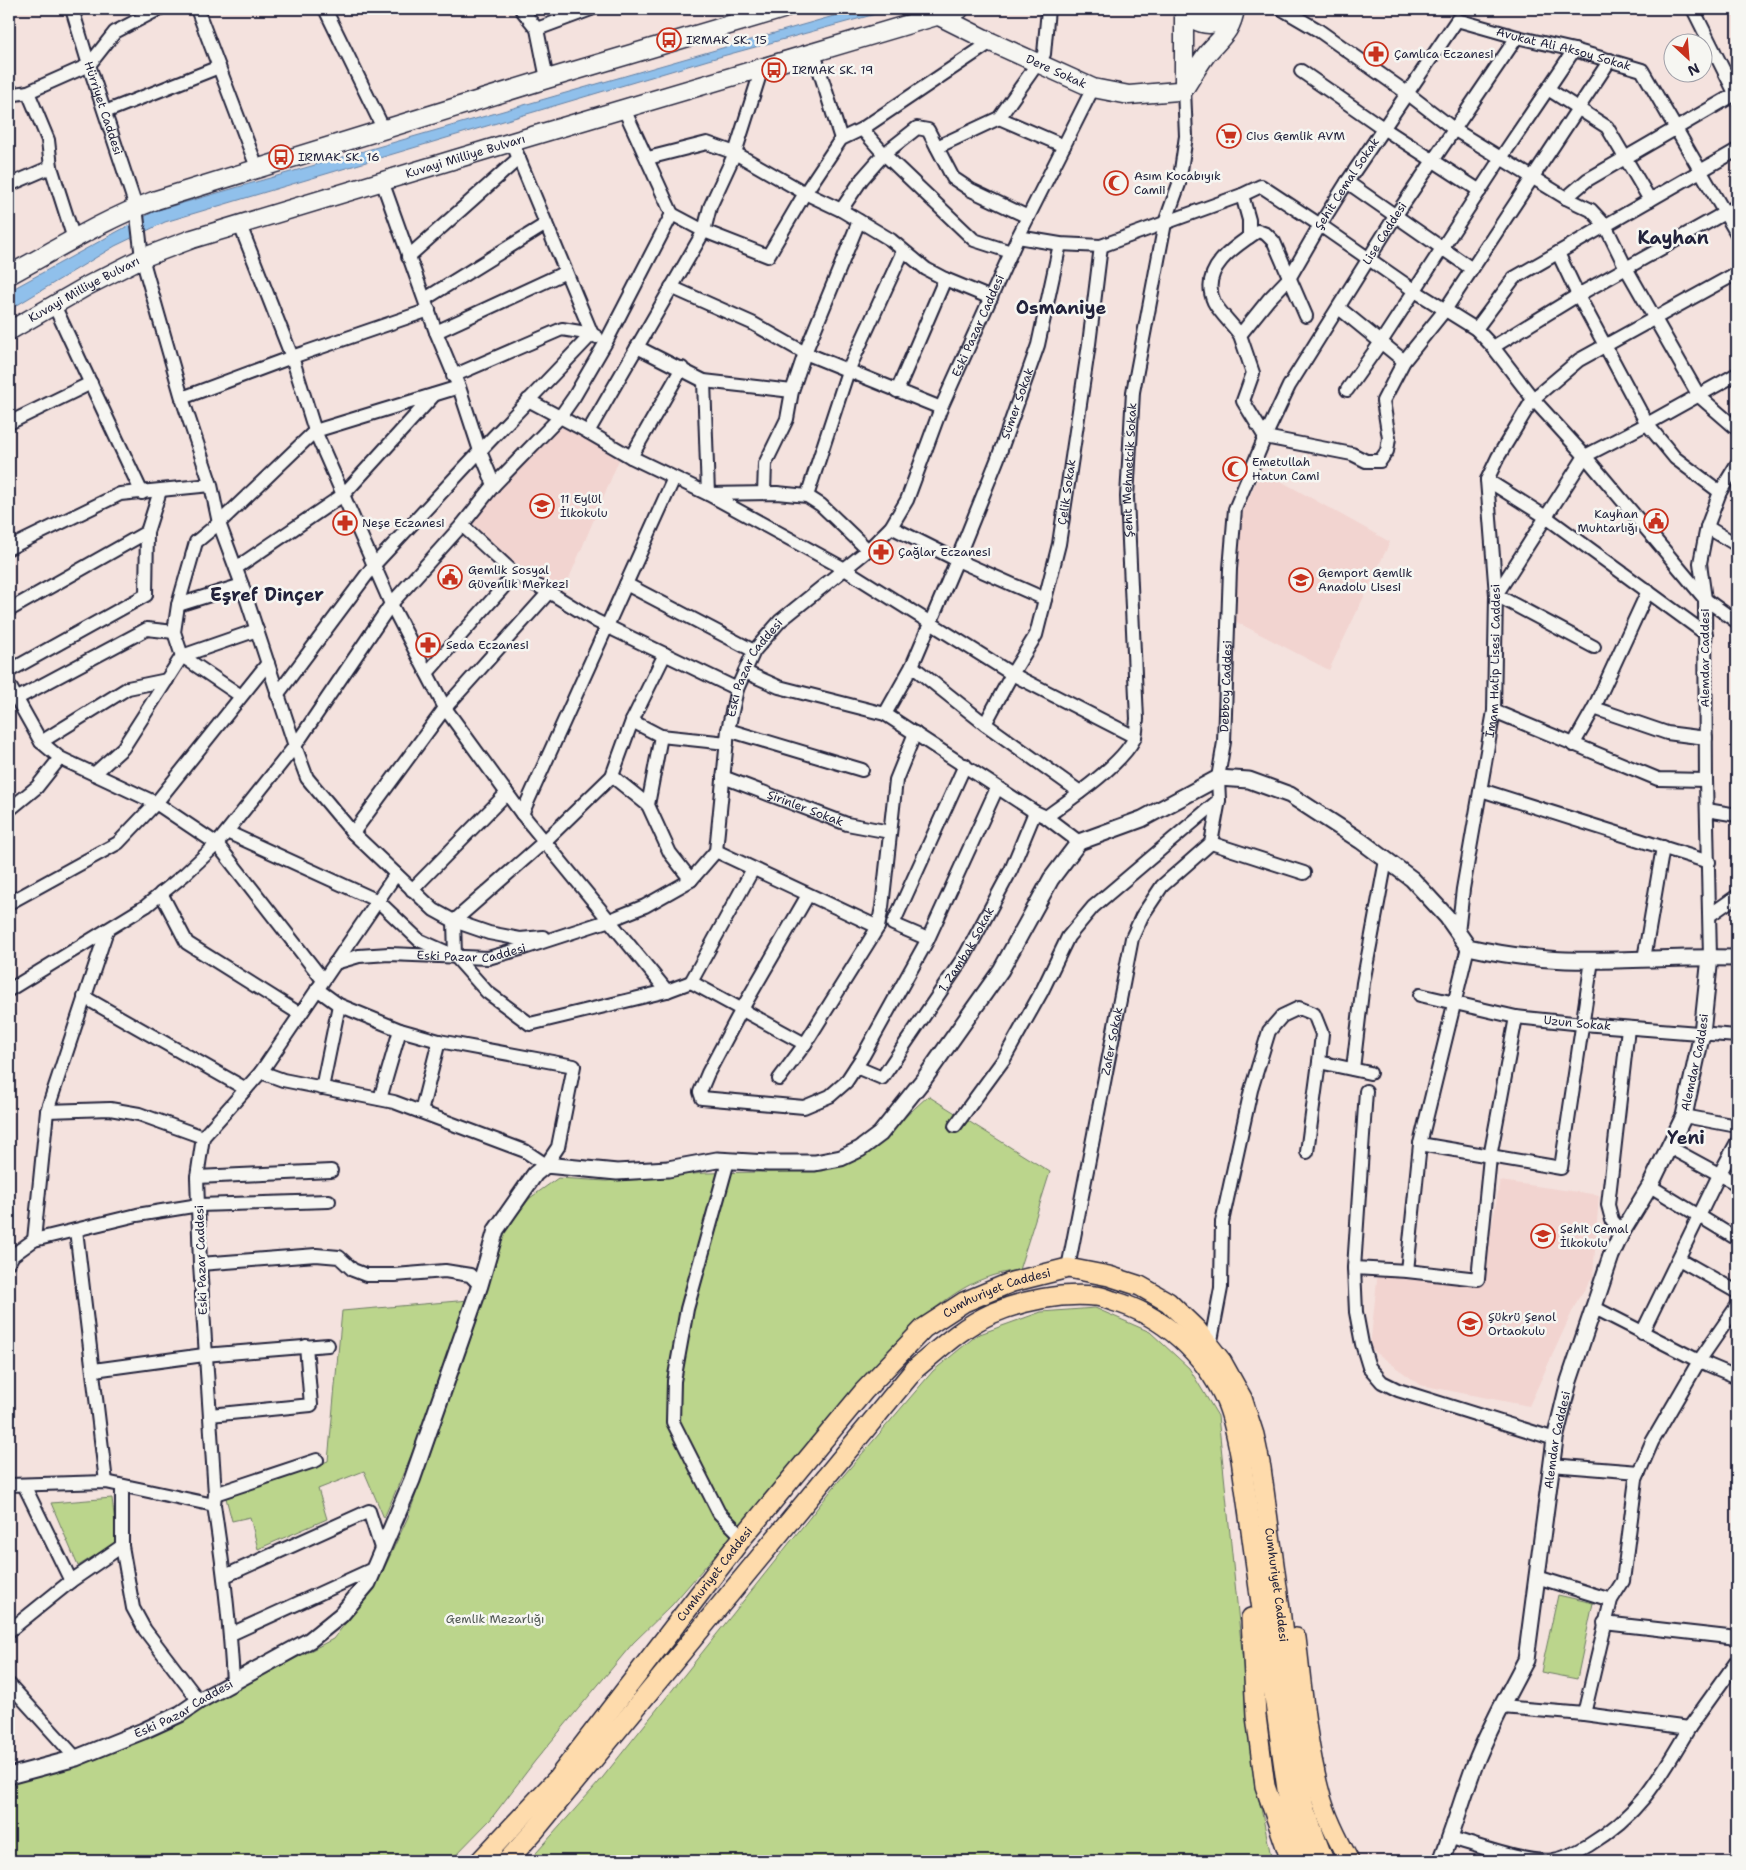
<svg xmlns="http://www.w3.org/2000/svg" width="1746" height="1870" viewBox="0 0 1746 1870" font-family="'Shantell Sans',sans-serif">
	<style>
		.built { fill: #f2d4d0 }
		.green { fill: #bbd58c; stroke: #6e7c64 }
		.water { fill: #90c0eb; stroke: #6481a5 }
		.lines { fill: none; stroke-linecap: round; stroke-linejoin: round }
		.minor-casing { stroke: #22223b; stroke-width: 16 }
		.tertiary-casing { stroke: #22223b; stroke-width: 19 }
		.secondary-casing { stroke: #22223b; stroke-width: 21 }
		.primary-casing { stroke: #22223b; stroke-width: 22 }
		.minor { stroke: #f6f6f2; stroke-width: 12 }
		.tertiary { stroke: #f6f6f2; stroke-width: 15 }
		.secondary { stroke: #f6f6f2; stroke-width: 18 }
		.primary { stroke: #fedbac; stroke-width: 19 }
		.labels { text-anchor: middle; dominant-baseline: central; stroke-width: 5; stroke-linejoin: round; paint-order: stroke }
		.poi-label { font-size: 12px; fill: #22223b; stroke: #f6f6f2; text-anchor: start }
		.street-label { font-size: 12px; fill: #22223b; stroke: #f6f6f2 }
		.park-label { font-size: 12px; fill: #505853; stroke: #f6f6f2 }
		.district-label { font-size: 18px; font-weight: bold; fill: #22223b; stroke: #f6f6f2 }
	</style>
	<rect width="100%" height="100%" fill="#f4e2de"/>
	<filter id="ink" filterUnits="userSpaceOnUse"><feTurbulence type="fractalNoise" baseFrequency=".02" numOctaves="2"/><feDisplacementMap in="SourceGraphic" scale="10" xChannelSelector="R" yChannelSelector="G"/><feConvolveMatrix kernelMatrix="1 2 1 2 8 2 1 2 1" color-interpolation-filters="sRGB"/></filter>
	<g filter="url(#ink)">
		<path class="built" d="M562,423L619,460L562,595L522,569L472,523L499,489Z
			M1261,470L1390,542L1329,670L1229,618L1234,533Z
			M1500,1181L1599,1195L1593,1277L1578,1299L1529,1406L1420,1385L1370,1348L1378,1270L1482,1282Z"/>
		<path class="green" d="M928,1096L1050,1172L1019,1270C969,1276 942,1302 905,1334L672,1605L633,1643L535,1761L490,1820L450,1861H9V1784L45,1774L155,1734L231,1692L333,1639L377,1584L408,1517L478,1317L492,1259L506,1229L530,1198L558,1178L606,1181L706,1173L823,1171L866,1153Z
			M469,1300L426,1421L384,1518L364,1471L318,1489L327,1519L258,1549L250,1517L232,1521L226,1498L328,1461L342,1311Z
			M1095,1308L1150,1332L1189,1368L1218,1416L1255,1780L1272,1861H529L599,1782L838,1482L933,1371L977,1335L1041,1312Z
			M112,1498L117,1542L78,1566L51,1503Z
			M1558,1595L1593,1603L1577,1679L1541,1672Z"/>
		<path class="water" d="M858,9H894L708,60L165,222L115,246L9,310V291L155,211Z"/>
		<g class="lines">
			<g class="minor-casing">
				<g id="minor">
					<path id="s1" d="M72,9L89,65L136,207L142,258L182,398L211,485L219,523L242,585L295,746L307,778L353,833L434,910L454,921L489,933L520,939L543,937"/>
					<path d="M197,9L258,170"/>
					<path d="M325,9L384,130"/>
					<path d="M521,9L537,29L547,79"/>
					<path d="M735,9L741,21"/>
					<path d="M1282,9L1318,30L1407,93L1455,130L1566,198L1591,210L1605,225L1626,268L1699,396L1737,429"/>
					<path d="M1693,9L1737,97"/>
					<path d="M537,29L591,9"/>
					<path d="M814,53L841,139"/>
					<path d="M1301,71L1383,128L1480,191"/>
					<path d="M1548,89L1607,127L1650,200"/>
					<path d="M28,92L48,140L51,167L74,239"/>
					<path d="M9,95L28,92L89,65L115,32L159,9"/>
					<path d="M624,109L672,214"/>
					<path d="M105,112L219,67"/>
					<path d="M999,118L1064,146"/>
					<path d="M862,129L884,154L974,240L1011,252"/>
					<path d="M937,147L999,118L1044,54L1048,9"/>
					<path d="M648,158L707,143L735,153L805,193L841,210L891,240L926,269L945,279L991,298"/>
					<path d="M382,181L436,332L459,387L480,451L494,485"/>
					<path d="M1347,182L1472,269"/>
					<path d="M9,185L51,167"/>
					<path d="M1242,195L1249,220V237"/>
					<path d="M1566,198L1587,180L1737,93"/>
					<path d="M841,210L862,179L884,154L917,128L928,130L953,178L971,190L1028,217"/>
					<path d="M240,225L292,357L315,431L391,604L445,708L522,814L667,991"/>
					<path d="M1018,237L1060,244L1101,246L1242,195L1261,186L1320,225L1415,291L1476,329L1493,347L1533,399L1585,456L1705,599L1737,622"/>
					<path d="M1558,253L1578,295L1647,424L1675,458L1720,492"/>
					<path d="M408,257L519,158"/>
					<path d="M671,287L752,323L805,353L941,408"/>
					<path d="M425,299L546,224"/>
					<path d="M54,305L142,493"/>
					<path d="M1339,308L1404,361"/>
					<path d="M1476,329L1514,278L1737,150"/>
					<path d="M436,332L566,272"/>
					<path d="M1240,335C1233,325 1219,312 1214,302C1199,269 1235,246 1258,231L1266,234L1274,242L1306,316"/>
					<path d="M637,347L704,381L792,391"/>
					<path d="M1493,347L1578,295L1737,206"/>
					<path d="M453,376L562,329L592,334L597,337"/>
					<path d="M704,381L708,494L777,493L807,496L821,505L868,550"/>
					<path d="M1347,390L1381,342L1501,158L1574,50"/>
					<path d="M897,391L945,279"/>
					<path d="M182,398L292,357L429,310"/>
					<path d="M528,400L588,432L631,457L708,494L843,568L1012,674L1135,737"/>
					<path d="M9,423L91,383"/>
					<path d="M588,432L704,231L710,207L735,153L762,68"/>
					<path id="s2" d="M1265,437L1243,401L1253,373L1240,335L1269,299L1290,277L1320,225L1347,182L1457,20L1517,37L1574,50L1642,70L1737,234"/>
					<path d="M1265,437L1352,454L1366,461H1380L1387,451L1389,438L1383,401L1404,361L1445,310L1610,60"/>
					<path d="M631,457L682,368"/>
					<path d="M1487,480L1546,517L1706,634"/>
					<path d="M764,493L765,464L787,419L792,391L805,353L859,221"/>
					<path d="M807,496L848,371L903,251"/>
					<path d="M462,525L515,574L549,592L596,621L737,689"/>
					<path d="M891,527L957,560L1045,599"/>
					<path d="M1707,527L1737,545"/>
					<path d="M9,548L120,494L211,485"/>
					<path d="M236,568L343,495L434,395"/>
					<path d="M626,584L754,651"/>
					<path d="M178,605L242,585"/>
					<path d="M9,610L147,532"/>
					<path d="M1594,647L1496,595L1585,456L1647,424L1737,374"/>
					<path d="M912,666L985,724L1080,792"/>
					<path d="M9,671L146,595L147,532L160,491"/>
					<path d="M745,672L779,687L885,714L1035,812L1046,817L1079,842"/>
					<path d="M427,673L515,574"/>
					<path d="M9,685L41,742L60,758L156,803L217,844L323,980"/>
					<path d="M277,695L374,565L480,451L592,334L512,142"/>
					<path d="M241,696L182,656L174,632L178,605L196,542L219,523L315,431L459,387"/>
					<path d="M16,699L147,629L174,632"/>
					<path d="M1594,708L1667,733L1706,738"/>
					<path d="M1494,711L1658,779L1706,780"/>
					<path id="s3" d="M885,714L912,666L957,560L998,458L1038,345L1060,244"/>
					<path d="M632,721L661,736L727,743"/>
					<path id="s4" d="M985,724L1012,674L1036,635L1059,544L1089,344L1101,246"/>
					<path d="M728,730L862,770"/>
					<path d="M661,736L648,805L670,853L691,880"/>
					<path d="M41,742L128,688L167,680"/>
					<path d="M1573,745L1594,708L1648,591"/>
					<path d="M94,774L123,748L182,656L257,630"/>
					<path d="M612,776L648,805"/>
					<path id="s5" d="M723,777L847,824L890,832"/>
					<path d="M1481,790L1709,862"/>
					<path d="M9,810L37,787L60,758"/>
					<path d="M1707,810L1737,815"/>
					<path d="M522,814L674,478"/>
					<path id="s6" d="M1046,817C1071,799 1121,765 1134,739C1137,733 1136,725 1137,719L1127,497L1133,392L1165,223L1179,184L1186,136L1184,89"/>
					<path d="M227,832L378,901L419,940L455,956L487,992L530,1024L667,991L691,982L805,1044"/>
					<path d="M353,833L445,708L549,592"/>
					<path id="s7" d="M1211,843L1219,800L1218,778L1224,742L1230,569L1235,509L1265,437L1289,386L1396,215L1517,37"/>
					<path d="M1211,843L1304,873"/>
					<path d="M716,851L878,927"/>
					<path d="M412,890L507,793"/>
					<path d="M161,893L187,943L300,1014"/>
					<path d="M808,895L742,1009L708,1073L700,1092L702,1098L804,1107L830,1096L846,1082L863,1056L928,939L997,788"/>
					<path d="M9,903L118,843L156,803L268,663"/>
					<path d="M1710,915L1737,896"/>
					<path id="s8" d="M1458,933L1463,889L1494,711L1496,595L1487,480L1498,457L1533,399L1579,360L1737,273"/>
					<path d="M928,939L893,924L965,765"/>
					<path d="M455,956L454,921L545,841L612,776L632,721L665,654"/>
					<path d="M1710,957L1706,780L1705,599L1700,563L1707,527L1720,492L1737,464"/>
					<path d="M1644,959L1663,847"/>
					<path id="s9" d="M335,963L359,956L389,954L488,958L524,948L610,920L645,906L691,880L716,851L728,730L737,689L754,651L780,621L868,550L891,527L907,500L941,408L1018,237L1093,88"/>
					<path d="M691,982L753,869"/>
					<path d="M9,990L146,906L185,874L217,844L295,746L391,604L462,525L494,485L560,417L574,397L606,342L672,214L704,231L768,256L805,193L841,139L862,129L991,42"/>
					<path id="s10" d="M1420,995L1516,1017L1583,1024L1737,1036"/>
					<path d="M84,997L246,1089"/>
					<path id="s11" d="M856,1067L882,1078L966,954L1011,870L1035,812"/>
					<path d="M1353,1069L1363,983L1386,860"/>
					<path d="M261,1072L283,1080L394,1102L525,1151L546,1165L558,1147L574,1066L439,1041L400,1030L339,1005L317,989"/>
					<path d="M779,1079L805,1044L878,927L882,907L896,780L915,733"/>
					<path d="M322,1088L339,1005"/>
					<path d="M1366,1091L1354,1268L1356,1312L1362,1344L1369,1367L1382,1382L1398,1390L1555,1439"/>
					<path d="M380,1099L400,1030"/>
					<path d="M47,1111L110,1109L139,1114L203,1137"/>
					<path d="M421,1112L439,1041"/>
					<path d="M1684,1116L1737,1126"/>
					<path d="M955,1126L1004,1059L1042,991L1068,937L1093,907L1219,800"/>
					<path d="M1420,1144L1561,1168L1592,960"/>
					<path d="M1669,1147L1737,1184"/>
					<path d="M1307,1152L1319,1062"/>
					<path d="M728,1161L687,1309L674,1381L673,1422L719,1513L743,1537"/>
					<path d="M197,1177L331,1171"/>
					<path d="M1650,1186L1737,1239"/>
					<path d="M76,1230L106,1482"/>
					<path d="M1622,1232L1612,1220L1608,1205L1628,1028"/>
					<path d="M34,1240L47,1111L107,930"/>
					<path d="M1679,1259L1737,1292"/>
					<path d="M9,1262L13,1255L34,1240L137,1215L199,1205L329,1201"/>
					<path d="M200,1264L316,1255L339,1257L353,1270L366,1275H395L445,1271L470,1275L480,1285"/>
					<path id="s12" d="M1068,1268L1132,938L1142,916L1162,886L1211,843"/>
					<path d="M1354,1268L1407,1271L1420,1144L1468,947"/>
					<path d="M1407,1271L1478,1279L1490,1157L1516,1017"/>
					<path d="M1593,1307L1699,1361L1737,1377"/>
					<path d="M1642,1333L1719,1175L1737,1142"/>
					<path d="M1210,1346L1221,1288L1222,1222L1251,1090L1269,1031L1282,1016L1299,1008L1314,1014L1322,1034L1319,1062L1370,1073"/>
					<path d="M94,1370L204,1355L328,1345"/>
					<path d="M210,1415L311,1405L306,1346"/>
					<path d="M1551,1465L1639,1472"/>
					<path d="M9,1485L106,1482L214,1505"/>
					<path d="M24,1485L71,1581"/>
					<path d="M122,1486V1546L133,1608L145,1630L199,1701"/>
					<path d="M215,1494L317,1460"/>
					<path d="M225,1576L369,1511L382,1551"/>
					<path d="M1537,1577L1611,1600"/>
					<path d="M1604,1623L1737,1638"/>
					<path d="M9,1631L71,1581L122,1546"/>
					<path d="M231,1634L375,1568"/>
					<path d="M233,1682C230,1623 223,1564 214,1505L215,1494L200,1264L197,1177L203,1137L261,1072L396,874"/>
					<path d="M9,1684L76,1758"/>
					<path d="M1502,1707L1584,1714L1689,1728L1737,1661"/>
					<path d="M1584,1714L1611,1600L1623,1581L1636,1479L1652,1442L1699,1361L1737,1306"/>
					<path d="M1451,1838C1476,1845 1529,1865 1554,1860C1566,1858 1579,1851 1589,1845C1641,1813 1659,1779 1689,1728"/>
				</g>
			</g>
			<g class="tertiary-casing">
				<g id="tertiary">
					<path id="s13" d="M9,1776L76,1758L143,1731L180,1714L199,1701L310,1640L341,1615L368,1583L412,1480L480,1285L496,1230L535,1174L546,1165L617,1172L668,1169L717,1160L768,1163H815L841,1158L860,1149L880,1134L924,1079L1001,970L1051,879L1079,842L1142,819L1218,778L1249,780L1290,795L1361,841L1412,879L1447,917L1468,947C1500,954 1533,959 1566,960C1623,962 1680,956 1737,958"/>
					<path id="s14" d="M1441,1861C1454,1829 1463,1796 1475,1764C1489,1728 1508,1694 1526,1660L1555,1439L1569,1381L1611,1256L1622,1232L1650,1186L1684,1116L1702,1033L1710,957"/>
				</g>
			</g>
			<g class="secondary-casing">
				<g id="secondary">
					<path d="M1183,9C1196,28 1222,30 1234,9"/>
					<path id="s15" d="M937,15L991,42L1093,88L1129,95L1178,91L1184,89"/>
					<path d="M1184,89C1191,78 1198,66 1206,55C1220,38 1231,33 1235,9"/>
					<path d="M1184,89V10"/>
					<path d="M9,275C57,249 105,219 156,200L547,79L783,9"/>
					<path id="s16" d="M9,331L87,286L142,258L192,239L512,142L960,9"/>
				</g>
			</g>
			<g class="primary-casing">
				<g id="primary">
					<path d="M1251,1618L1256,1716L1265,1786L1291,1861"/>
					<path d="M1296,1638C1302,1688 1306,1741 1319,1790C1325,1815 1337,1838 1349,1861"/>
					<path id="s17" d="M480,1861L557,1779L743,1537L864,1391L924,1328L964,1302L1012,1282L1068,1268L1109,1276L1140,1286L1168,1302L1196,1329L1222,1362L1242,1398L1254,1435L1261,1468L1280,1609L1300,1785L1304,1808L1324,1861"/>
					<path d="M507,1861L536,1829L915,1369C939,1349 962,1327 991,1314C1023,1300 1061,1293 1095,1296C1101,1296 1107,1299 1113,1301C1163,1315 1205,1354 1226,1401C1234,1419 1237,1439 1241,1459L1291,1818L1307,1861"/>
				</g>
			</g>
			<use href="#minor" class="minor"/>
			<use href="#tertiary" class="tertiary"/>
			<use href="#secondary" class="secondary"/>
			<use href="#primary" class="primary"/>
		</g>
	</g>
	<defs>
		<g id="bus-ring" transform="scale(1.25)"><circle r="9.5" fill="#f6f6f2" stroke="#c8321e" stroke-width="1.5"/><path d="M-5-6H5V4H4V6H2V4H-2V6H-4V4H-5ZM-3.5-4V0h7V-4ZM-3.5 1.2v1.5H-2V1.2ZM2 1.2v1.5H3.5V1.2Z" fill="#c8321e"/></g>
		<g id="pharmacy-ring" transform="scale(1.25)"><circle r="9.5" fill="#f6f6f2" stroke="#c8321e" stroke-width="1.5"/><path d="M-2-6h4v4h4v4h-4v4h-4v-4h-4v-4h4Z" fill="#c8321e"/></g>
		<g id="supermarket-ring" transform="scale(1.25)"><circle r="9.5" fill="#f6f6f2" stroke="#c8321e" stroke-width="1.5"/><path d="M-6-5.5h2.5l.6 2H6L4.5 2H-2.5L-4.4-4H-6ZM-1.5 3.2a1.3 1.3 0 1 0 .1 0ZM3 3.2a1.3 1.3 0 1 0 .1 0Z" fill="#c8321e"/></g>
		<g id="mosque-ring" transform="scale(1.25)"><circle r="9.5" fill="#f6f6f2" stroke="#c8321e" stroke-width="1.5"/><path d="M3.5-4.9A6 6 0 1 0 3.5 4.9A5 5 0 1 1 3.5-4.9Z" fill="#c8321e"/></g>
		<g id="school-ring" transform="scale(1.25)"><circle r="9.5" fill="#f6f6f2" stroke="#c8321e" stroke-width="1.5"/><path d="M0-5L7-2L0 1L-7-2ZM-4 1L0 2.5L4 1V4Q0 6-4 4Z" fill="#c8321e"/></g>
		<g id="civic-ring" transform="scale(1.25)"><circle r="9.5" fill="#f6f6f2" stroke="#c8321e" stroke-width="1.5"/><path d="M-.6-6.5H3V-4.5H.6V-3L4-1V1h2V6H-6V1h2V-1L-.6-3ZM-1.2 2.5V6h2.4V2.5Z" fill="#c8321e"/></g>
	</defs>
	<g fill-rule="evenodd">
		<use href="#bus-ring" x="669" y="40"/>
		<use href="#pharmacy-ring" x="1376" y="54"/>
		<use href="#bus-ring" x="774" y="70"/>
		<use href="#supermarket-ring" x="1229" y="136"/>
		<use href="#bus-ring" x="281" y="157"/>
		<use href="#mosque-ring" x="1116" y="183"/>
		<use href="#mosque-ring" x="1235" y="469"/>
		<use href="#school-ring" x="542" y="506"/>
		<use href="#civic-ring" x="1656" y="521"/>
		<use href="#pharmacy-ring" x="345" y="523"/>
		<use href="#pharmacy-ring" x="881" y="552"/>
		<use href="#civic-ring" x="450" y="577"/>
		<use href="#school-ring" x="1301" y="580"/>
		<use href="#pharmacy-ring" x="428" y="645"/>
		<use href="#school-ring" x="1543" y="1236"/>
		<use href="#school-ring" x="1470" y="1324"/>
	</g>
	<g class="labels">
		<g class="poi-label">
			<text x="686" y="40">IRMAK SK. 15</text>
			<text x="1394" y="54">Çamlıca Eczanesi</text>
			<text x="792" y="70">IRMAK SK. 19</text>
			<text x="1246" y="136">Cius Gemlik AVM</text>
			<text x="298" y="157">IRMAK SK. 16</text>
			<text x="1134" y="176">Asım Kocabıyık<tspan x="1134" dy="14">Camii</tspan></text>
			<text x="1252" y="462">Emetullah<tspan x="1252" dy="14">Hatun Cami</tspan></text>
			<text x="560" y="499">11 Eylül<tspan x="560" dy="14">İlkokulu</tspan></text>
			<text x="1638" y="514" text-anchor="end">Kayhan<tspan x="1638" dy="14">Muhtarlığı</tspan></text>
			<text x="362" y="523">Neşe Eczanesi</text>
			<text x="898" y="552">Çağlar Eczanesi</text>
			<text x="468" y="570">Gemlik Sosyal<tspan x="468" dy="14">Güvenlik Merkezi</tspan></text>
			<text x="1318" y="573">Gemport Gemlik<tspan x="1318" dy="14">Anadolu Lisesi</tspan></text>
			<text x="446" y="645">Seda Eczanesi</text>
			<text x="1560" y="1229">Şehit Cemal<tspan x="1560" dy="14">İlkokulu</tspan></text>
			<text x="1488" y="1317">Şükrü Şenol<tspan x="1488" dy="14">Ortaokulu</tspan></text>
		</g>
		<g class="street-label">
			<text stroke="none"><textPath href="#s2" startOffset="606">Avukat Ali Aksoy Sokak</textPath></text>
			<text stroke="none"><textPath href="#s15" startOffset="132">Dere Sokak</textPath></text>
			<text stroke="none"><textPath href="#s1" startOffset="104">Hürriyet Caddesi</textPath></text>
			<text stroke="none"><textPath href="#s16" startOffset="491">Kuvayi Milliye Bulvarı</textPath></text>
			<text stroke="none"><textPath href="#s2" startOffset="298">Şehit Cemal Sokak</textPath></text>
			<text stroke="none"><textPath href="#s7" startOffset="650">Lise Caddesi</textPath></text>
			<text stroke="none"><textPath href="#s16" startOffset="86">Kuvayi Milliye Bulvarı</textPath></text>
			<text stroke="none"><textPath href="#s9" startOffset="1021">Eski Pazar Caddesi</textPath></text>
			<text stroke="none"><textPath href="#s3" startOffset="338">Sümer Sokak</textPath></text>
			<text stroke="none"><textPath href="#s6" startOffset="388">Şehit Mehmetcik Sokak</textPath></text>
			<text stroke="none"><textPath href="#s4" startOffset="249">Çelik Sokak</textPath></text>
			<text transform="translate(1705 658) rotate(-90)">Alemdar Caddesi</text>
			<text stroke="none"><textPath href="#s8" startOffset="275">İmam Hatip Lisesi Caddesi</textPath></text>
			<text stroke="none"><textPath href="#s9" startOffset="601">Eski Pazar Caddesi</textPath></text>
			<text stroke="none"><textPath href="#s7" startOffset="158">Debboy Caddesi</textPath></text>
			<text stroke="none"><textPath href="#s5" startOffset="88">Şirinler Sokak</textPath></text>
			<text stroke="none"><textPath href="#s11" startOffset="182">1. Zambak Sokak</textPath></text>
			<text stroke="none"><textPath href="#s9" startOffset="138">Eski Pazar Caddesi</textPath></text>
			<text stroke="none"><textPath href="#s10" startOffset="160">Uzun Sokak</textPath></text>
			<text stroke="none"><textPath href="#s12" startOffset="231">Zafer Sokak</textPath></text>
			<text stroke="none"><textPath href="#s14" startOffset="846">Alemdar Caddesi</textPath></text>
			<text transform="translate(201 1260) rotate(-92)">Eski Pazar Caddesi</text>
			<text stroke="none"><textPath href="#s17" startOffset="776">Cumhuriyet Caddesi</textPath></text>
			<text stroke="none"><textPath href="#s14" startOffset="441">Alemdar Caddesi</textPath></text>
			<text stroke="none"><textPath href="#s17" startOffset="371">Cumhuriyet Caddesi</textPath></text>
			<text stroke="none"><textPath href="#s17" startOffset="1271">Cumhuriyet Caddesi</textPath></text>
			<text stroke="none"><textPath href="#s13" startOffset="188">Eski Pazar Caddesi</textPath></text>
		</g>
		<g class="park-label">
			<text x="495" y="1619">Gemlik Mezarlığı</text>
		</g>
		<g class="district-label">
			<text x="1673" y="238">Kayhan</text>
			<text x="1061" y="308">Osmaniye</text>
			<text x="267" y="595">Eşref Dinçer</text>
			<text x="1686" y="1138">Yeni</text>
		</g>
	</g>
	<rect width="1746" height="1870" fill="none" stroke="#f6f6f2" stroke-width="30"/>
	<rect x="15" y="15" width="1716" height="1840" fill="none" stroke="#22223b" stroke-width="2" filter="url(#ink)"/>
	<g transform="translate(1688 58) rotate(154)"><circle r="24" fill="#f6f6f2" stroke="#a1a1a9"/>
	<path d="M0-4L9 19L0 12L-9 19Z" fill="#c8321e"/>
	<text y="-8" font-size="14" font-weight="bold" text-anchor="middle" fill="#22223b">N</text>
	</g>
</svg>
